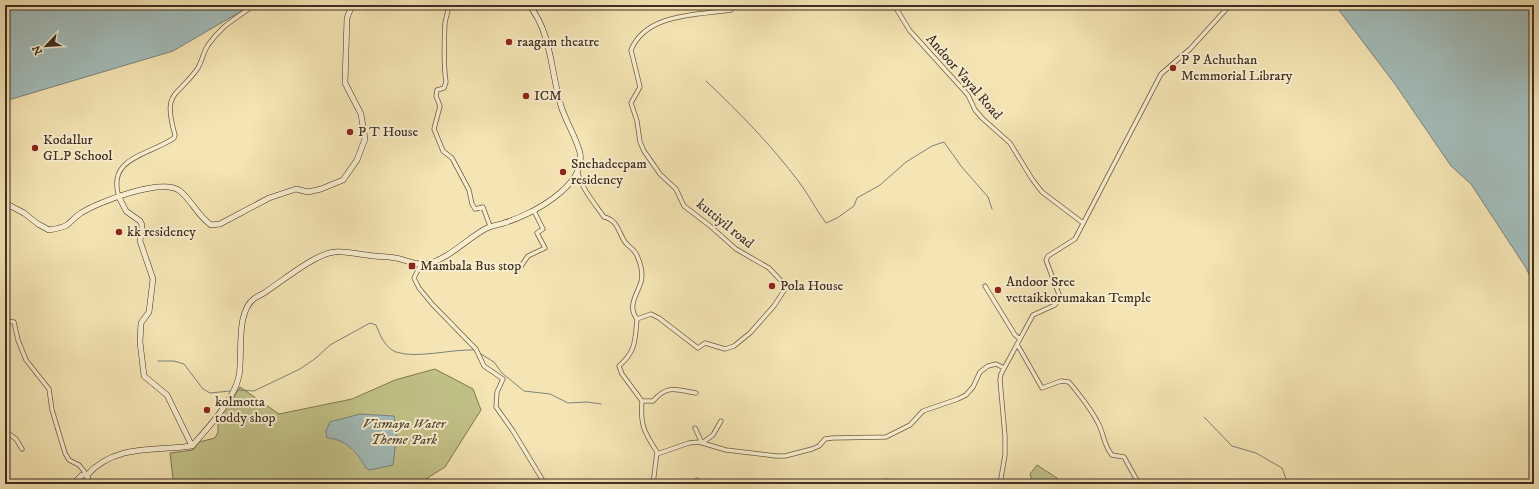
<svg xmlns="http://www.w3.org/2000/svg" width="1539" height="489" viewBox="0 0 1539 489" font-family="'IM FELL DW Pica',serif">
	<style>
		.green { fill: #c2c289; stroke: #807856 }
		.water { fill: #a2bcb9; stroke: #7a837d }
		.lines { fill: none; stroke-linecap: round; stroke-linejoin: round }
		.stream { stroke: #7a837d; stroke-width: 1 }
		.street-casing { stroke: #6c5c47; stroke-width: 5 }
		.secondary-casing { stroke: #3e2e23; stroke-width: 6 }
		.street { stroke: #f8eece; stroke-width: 3.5 }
		.secondary { stroke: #f8eece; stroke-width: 5 }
		.poi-dot { fill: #8f2418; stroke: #f8eece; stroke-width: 1.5 }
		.labels { text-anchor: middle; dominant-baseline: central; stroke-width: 4; stroke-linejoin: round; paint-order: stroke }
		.poi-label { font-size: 14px; fill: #3e2e23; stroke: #f8eece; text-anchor: start }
		.street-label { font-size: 14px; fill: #3e2e23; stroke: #f8eece }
		.park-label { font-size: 14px; font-style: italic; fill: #584c37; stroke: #f8eece }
	</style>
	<rect width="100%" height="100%" fill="#f5e5b4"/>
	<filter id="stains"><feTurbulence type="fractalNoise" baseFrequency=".005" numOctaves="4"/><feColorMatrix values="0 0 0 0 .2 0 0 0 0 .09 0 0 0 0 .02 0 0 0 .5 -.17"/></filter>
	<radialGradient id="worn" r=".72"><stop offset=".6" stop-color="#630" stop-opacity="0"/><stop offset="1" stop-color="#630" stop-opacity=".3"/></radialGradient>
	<path class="green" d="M435,369L473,389L481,410L445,467L418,484H183L173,479L170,453L193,450L199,442L215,438L218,432V419L230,403L240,387L279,414L352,399L395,380Z
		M1037,465L1057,478L1058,484H1033L1030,474Z"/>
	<path class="water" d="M5,5H252L173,51L5,101Z
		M1335,5H1534V285L1526,268L1471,184L1451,166L1395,84Z
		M360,414L394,416L397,431L393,465L370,470L366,468C357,452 346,439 327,438L326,431L330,422Z"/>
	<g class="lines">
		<path class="stream" d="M706,81C739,112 772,146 799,182C809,195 816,210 826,223L837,218L854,206L857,198L880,185L906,162L932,146L944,142L961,166L988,197L992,209
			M481,354L494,362L502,373L524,391L550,394L568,403L587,402L601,404
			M158,361H174L184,364L203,389L210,393L230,391
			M239,390L254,391L300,369L316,358L330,345L370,323L376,325C380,335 385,348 396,352C417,359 451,349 474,350
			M1204,417L1232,446L1256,453L1282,468L1288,484"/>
		<g class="street-casing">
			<path id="street" d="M448,5C449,12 446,16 445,23C444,43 443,62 446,82L444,88L437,90L436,96L440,106L434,129L443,151L452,158L469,190L472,204L475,209L483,207L490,226
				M894,5L910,31L968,95L975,110L983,119L1010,143L1032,179L1042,192L1083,223
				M578,173C582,189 595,204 604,217C618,220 618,232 625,242C629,248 635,248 638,258C641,265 643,274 641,282C637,295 627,306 637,319L651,314L659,318L698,348L705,343L725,349L734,346L750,333L774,306L785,289V285L769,268L736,249L709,225L684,206L676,189L660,174L644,151L640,142L637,121L631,103L640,87L631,50C646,13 697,15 731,10L730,5
				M119,197C106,157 150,155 174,138L175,135C162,90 177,98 198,68C202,61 203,53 208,45C223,24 234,20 254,5
				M421,264L414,278L419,288L433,305L476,349L484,366L503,379L497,392L496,407L513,431L545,484
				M519,269L528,256L545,248L537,233L543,229L534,211L536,210
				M985,286L1015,335L1020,339
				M637,319C635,341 636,351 619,366L622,374L642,401C640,425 644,432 657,452L653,484
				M5,321L14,322L18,340L26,360L49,389L52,410L65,453L69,460L79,465L87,475
				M1017,344L1042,388L1061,381L1069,382C1079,394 1090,408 1097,421C1104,432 1103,445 1112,455L1124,457L1139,484
				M642,401H653C668,384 676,390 696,393
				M695,428L702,443L713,435L721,421
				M5,431L16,439L22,449
				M657,454L689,443L699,442L726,450L776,456H785L812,449L819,446L825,439L832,438L886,437L910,425L923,411L958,399L966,395L973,387L980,372L988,366L996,364L1004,368
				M696,484L697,480
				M881,484L885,481L907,484
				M1000,484L1005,455V436L1000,380L1001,374L1033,315L1055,305L1060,297L1046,260L1048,256L1075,239L1161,74L1190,49L1230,5"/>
		</g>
		<g class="secondary-casing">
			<path id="secondary" d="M119,197L126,211L140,221L142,225L140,241L153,279L149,312L141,323L140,342L144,376L167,395L192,446
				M5,203L24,213L38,224L49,230C55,229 62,228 67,225C72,221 76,216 81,213C98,202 163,177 180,191C192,201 198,216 211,225L220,224L269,198L296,189L308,192L321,189L343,180L357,160L365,139L361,114L345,83L347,18L352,5
				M73,484L82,475H87
				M89,484L87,475C115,444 154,451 192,446C208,428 234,400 239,376C243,355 235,311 255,298C258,296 261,295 264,293C281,282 316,253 335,252C345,251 356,254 367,255C376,257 386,256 395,258C405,259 416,266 426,264C450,259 467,238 487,228C493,225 499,225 504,223C531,215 586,186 580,153C576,137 566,122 561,106C551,74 552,33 529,5"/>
		</g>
		<use href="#street" class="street"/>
		<use href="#secondary" class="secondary"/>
	</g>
	<g class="poi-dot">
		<circle cx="509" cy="42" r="4"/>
		<circle cx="1173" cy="68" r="4"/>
		<circle cx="526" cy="96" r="4"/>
		<circle cx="350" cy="132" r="4"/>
		<circle cx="35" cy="148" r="4"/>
		<circle cx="563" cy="172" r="4"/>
		<circle cx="119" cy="232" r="4"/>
		<rect x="408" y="262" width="8" height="8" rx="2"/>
		<circle cx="772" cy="286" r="4"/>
		<circle cx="998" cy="290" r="4"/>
		<circle cx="207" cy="410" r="4"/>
	</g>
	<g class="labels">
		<g class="poi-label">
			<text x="517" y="42">raagam theatre</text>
			<text x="1181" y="60">P P Achuthan<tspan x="1181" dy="16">Memmorial Library</tspan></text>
			<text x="534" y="96">ICM</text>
			<text x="358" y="132">P T House</text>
			<text x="43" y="140">Kodallur<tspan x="43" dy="16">GLP School</tspan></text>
			<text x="571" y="164">Snehadeepam<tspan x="571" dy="16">residency</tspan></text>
			<text x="127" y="232">kk residency</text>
			<text x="420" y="266">Mambala Bus stop</text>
			<text x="1006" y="282">Andoor Sree<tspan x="1006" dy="16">vettaikkorumakan Temple</tspan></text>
			<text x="780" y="286">Pola House</text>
			<text x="215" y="402">kolmotta<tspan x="215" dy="16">toddy shop</tspan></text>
		</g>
		<g class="street-label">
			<text transform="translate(964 77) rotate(49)">Andoor Vayal Road</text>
			<text transform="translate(725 224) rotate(39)">kuttiyil road</text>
		</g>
		<g class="park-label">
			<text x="404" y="424">Vismaya Water<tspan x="404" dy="16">Theme Park</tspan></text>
		</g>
	</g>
	<rect width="1539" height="489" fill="none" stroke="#f5e5b4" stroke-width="20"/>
	<rect x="6" y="6" width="1527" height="477" fill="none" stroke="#3e2e23" stroke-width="2"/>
	<rect x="10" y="10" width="1519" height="469" fill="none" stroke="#3e2e23"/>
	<g transform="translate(46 46) rotate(245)" stroke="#f8eece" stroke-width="3" paint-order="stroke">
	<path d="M0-3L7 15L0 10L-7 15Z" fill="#3e2e23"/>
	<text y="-6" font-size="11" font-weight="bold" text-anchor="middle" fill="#3e2e23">N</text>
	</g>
	<rect width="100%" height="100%" filter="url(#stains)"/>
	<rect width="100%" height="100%" fill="url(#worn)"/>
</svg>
